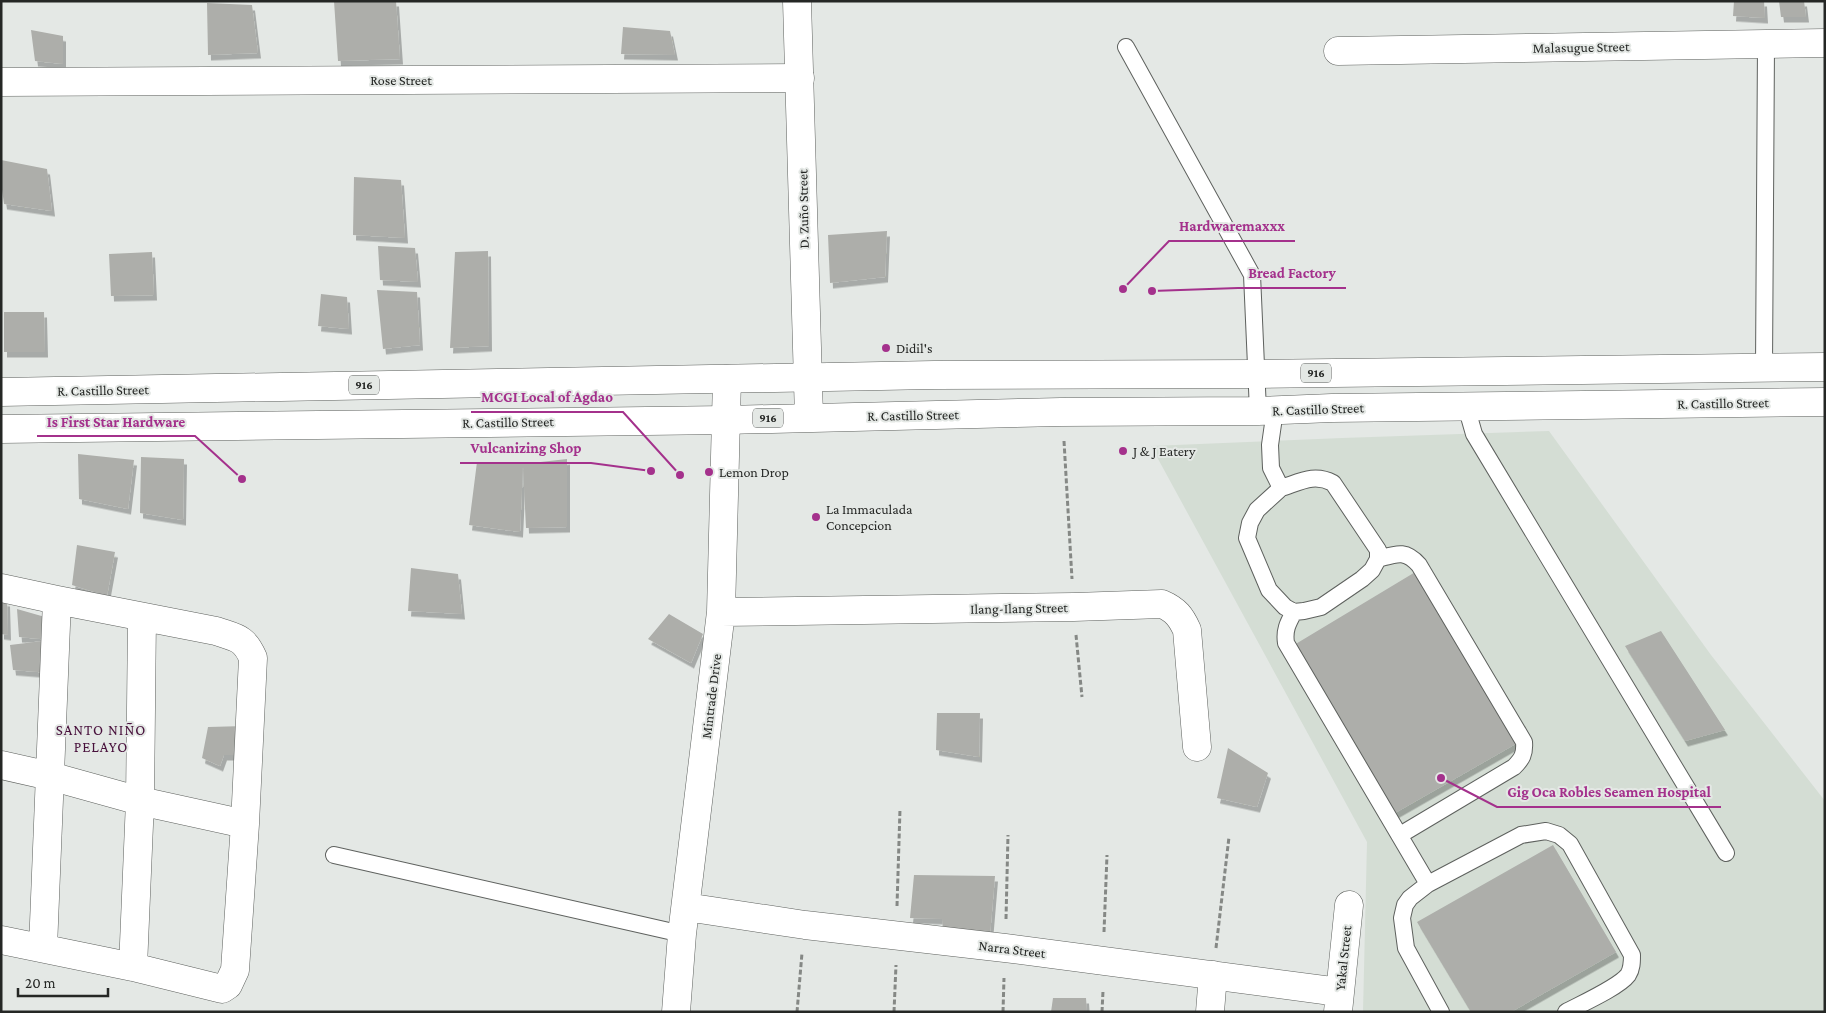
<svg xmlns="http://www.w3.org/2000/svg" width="1826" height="1013" viewBox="0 0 1826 1013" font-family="'Crimson Pro',serif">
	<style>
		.built { fill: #d4ddd4 }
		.building { fill: #adaeaa; filter: url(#shadow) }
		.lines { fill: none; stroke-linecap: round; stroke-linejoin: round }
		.lane-casing { stroke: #5e615e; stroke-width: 18 }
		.street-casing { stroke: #5e615e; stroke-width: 29 }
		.secondary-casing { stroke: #5e615e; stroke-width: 29 }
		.primary-casing { stroke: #5e615e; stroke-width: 29 }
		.path { stroke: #858885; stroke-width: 3; stroke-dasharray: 5 2.5; stroke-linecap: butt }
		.lane { stroke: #fff; stroke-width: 16 }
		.street { stroke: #fff; stroke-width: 28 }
		.secondary { stroke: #fff; stroke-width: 28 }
		.primary { stroke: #fff; stroke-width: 28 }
		.poi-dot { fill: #a4318c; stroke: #e4e8e5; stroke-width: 2 }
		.labels { text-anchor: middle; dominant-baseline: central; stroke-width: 4; stroke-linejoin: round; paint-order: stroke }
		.shield { fill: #e4e8e5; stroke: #5e615f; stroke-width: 1 }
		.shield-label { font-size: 12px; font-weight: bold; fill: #252725 }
		.street-label { font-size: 14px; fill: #252725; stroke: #e4e8e5 }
		.poi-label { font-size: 14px; fill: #252725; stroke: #e4e8e5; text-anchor: start }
		.neighbourhood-label { font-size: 15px; letter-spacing: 1px; fill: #48113c; stroke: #e4e8e5 }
		.leader { fill: none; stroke: #a4318c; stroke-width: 2 }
		.callout-dot { fill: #a4318c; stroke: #e4e8e5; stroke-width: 2 }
		.callout-label { font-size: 15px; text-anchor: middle; font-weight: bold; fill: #a4318c; stroke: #e4e8e5; stroke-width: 4; stroke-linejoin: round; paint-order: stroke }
	</style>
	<defs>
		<filter id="shadow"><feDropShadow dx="3" dy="5.5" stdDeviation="0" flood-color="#0004"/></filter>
	</defs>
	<rect width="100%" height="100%" fill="#e4e8e5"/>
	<path class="built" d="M1549,431L1711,655L1825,801V1012H1363L1367,842L1151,446L1342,438Z"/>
	<path class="building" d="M334,1H396L400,59L338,61Z
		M1734,1H1764L1765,18L1733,16Z
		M1779,1H1804L1806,17H1781Z
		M207,3L252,5L258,53L208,55Z
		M623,27L670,31L675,55L621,54Z
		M31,30L63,36V64L35,61Z
		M1,160L47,169L52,211L4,204L1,182Z
		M354,177L401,180L405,238L353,235Z
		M887,231L885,277L830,283L828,235Z
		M378,246L415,248L418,282L380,280Z
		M488,251L489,346L450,348L455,252Z
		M152,252L154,295L111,296L109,254Z
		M377,290L417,292L420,345L383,349Z
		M321,294L347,297L349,329L318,326Z
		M4,312H44L45,352H4Z
		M78,454L134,460L128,509L79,499Z
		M141,457L184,459L183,520L140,513Z
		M567,459V527L526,528L523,467L520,532L469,525L477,462L523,464Z
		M77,545L115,552L107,596L72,585Z
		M411,568L458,574L462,614L408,611Z
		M1417,571L1519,742L1395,813L1294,645Z
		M1,600L7,601L8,635L1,634Z
		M17,609L52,619L51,640L19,637Z
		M669,614L703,634L691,663L648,639Z
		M1661,631L1725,730L1685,741L1625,646Z
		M51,640L50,673L13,670L10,645Z
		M937,713H980L979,757L936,750Z
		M245,726L246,755H224L220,766L202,758L208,727Z
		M1228,748L1268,773L1257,807L1217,798Z
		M1553,845L1616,952L1511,1012H1471L1417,922Z
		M914,875L995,876L990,935L943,930L942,919L910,918Z
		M1053,998H1086L1087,1012H1051Z"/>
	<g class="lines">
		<g class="lane-casing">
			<path id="lane" d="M1126,47L1252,275L1258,411
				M1764,368L1766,44
				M1466,406L1474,434L1726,853
				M1275,410L1270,445L1271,468L1281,488L1257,510L1250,523L1247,538L1269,590L1285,607L1294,612L1304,611L1321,607L1362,579L1372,570L1378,559V550L1333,483C1314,473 1300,482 1281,488
				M1378,559C1396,554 1405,549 1419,565L1524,742C1525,754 1522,759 1514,767L1400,835
				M1294,612C1288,623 1284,630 1286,643L1428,884
				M334,855L682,934
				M1441,1012L1406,948L1402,918L1405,905L1410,898L1428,884L1521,835L1546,831L1559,835L1570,844L1632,955C1632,962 1632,969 1628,975C1619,987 1581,1004 1566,1012"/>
		</g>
		<g class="street-casing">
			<path id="street" d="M1338,51L1825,43
				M1,82L800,78
				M1,588L57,600L216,631C236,638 244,637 253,658L245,824L235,970L228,985L222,989L133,967L1,940
				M721,612L1074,607L1162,604C1176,610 1181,617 1187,630L1197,747
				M1,765L50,776L140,801L245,824
				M686,907L805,925L1005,948L1339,992
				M43,948L57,600
				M133,967L140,801L142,617
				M676,1012L682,934L721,612L727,379
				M1210,1012L1213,975
				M1338,1012L1349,905"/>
		</g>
		<g class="secondary-casing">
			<path id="secondary" d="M797,1L809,417"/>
		</g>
		<g class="primary-casing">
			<path id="primary" d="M1,392L934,375L1256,374L1825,367
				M1,429L726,420L1061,412L1258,411L1332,408L1825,402"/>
		</g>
		<path class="path" d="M1064,441L1072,579
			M1076,635L1082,697
			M897,906L900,809
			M1006,919L1008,835
			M1104,932L1107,855
			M1216,948L1229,837
			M797,1012L802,953
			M894,1012L896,965
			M1003,1012L1004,978
			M1102,1012L1103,991"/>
		<use href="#lane" class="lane"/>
		<use href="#street" class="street"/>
		<use href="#secondary" class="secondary"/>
		<use href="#primary" class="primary"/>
	</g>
	<g class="poi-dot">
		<circle cx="886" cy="348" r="5"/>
		<circle cx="1123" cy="451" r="5"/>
		<circle cx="709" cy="472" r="5"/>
		<circle cx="816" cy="517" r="5"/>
	</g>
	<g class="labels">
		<g class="shield">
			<rect x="1301" y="363.5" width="30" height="19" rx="4"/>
			<rect x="349" y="375.5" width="30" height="19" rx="4"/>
			<rect x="753" y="408.5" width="30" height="19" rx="4"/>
		</g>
		<g class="shield-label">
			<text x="1316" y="373">916</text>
			<text x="364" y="385">916</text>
			<text x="768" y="418">916</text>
		</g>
		<g class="street-label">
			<text transform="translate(1581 47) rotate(-1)">Malasugue Street</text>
			<text x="401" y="80">Rose Street</text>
			<text transform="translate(803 209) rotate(-91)">D. Zuño Street</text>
			<text transform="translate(103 390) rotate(-1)">R. Castillo Street</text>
			<text transform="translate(1723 403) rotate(-1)">R. Castillo Street</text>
			<text transform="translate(1318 409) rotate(-2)">R. Castillo Street</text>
			<text transform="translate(913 415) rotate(-1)">R. Castillo Street</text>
			<text transform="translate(508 422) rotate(-1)">R. Castillo Street</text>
			<text transform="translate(1019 608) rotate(-1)">Ilang-Ilang Street</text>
			<text transform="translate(711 696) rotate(-83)">Mintrade Drive</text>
			<text transform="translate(1012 949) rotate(7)">Narra Street</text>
			<text transform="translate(1343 958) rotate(-84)">Yakal Street</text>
		</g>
		<g class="poi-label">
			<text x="896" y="348">Didil's</text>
			<text x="1133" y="451">J &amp; J Eatery</text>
			<text x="719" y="472">Lemon Drop</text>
			<text x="826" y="509">La Immaculada<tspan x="826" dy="16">Concepcion</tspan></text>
		</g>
		<g class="neighbourhood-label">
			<text x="101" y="730">SANTO NIÑO<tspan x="101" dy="17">PELAYO</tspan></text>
		</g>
	</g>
	<path class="leader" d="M1123 289L1169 241H1295M1152 291L1238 288H1346M680 475L623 412H471M242 479L195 436H37M651 471L591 463H460M1441 778L1497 807H1721"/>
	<g class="callout-dot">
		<circle cx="1123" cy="289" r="5"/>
		<circle cx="1152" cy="291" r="5"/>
		<circle cx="680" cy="475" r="5"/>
		<circle cx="242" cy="479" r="5"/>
		<circle cx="651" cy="471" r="5"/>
		<circle cx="1441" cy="778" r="5"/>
	</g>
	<g class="callout-label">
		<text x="1232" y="231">Hardwaremaxxx</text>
		<text x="1292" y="278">Bread Factory</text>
		<text x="547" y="402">MCGI Local of Agdao</text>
		<text x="116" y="427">Is First Star Hardware</text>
		<text x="526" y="453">Vulcanizing Shop</text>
		<text x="1609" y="797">Gig Oca Robles Seamen Hospital</text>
	</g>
	<rect width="1826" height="1013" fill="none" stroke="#252725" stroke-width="5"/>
	<path d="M18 988v8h90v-8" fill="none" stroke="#252725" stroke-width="2.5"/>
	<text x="25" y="988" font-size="15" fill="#252725" stroke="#e4e8e5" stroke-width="4" paint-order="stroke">20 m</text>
</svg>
